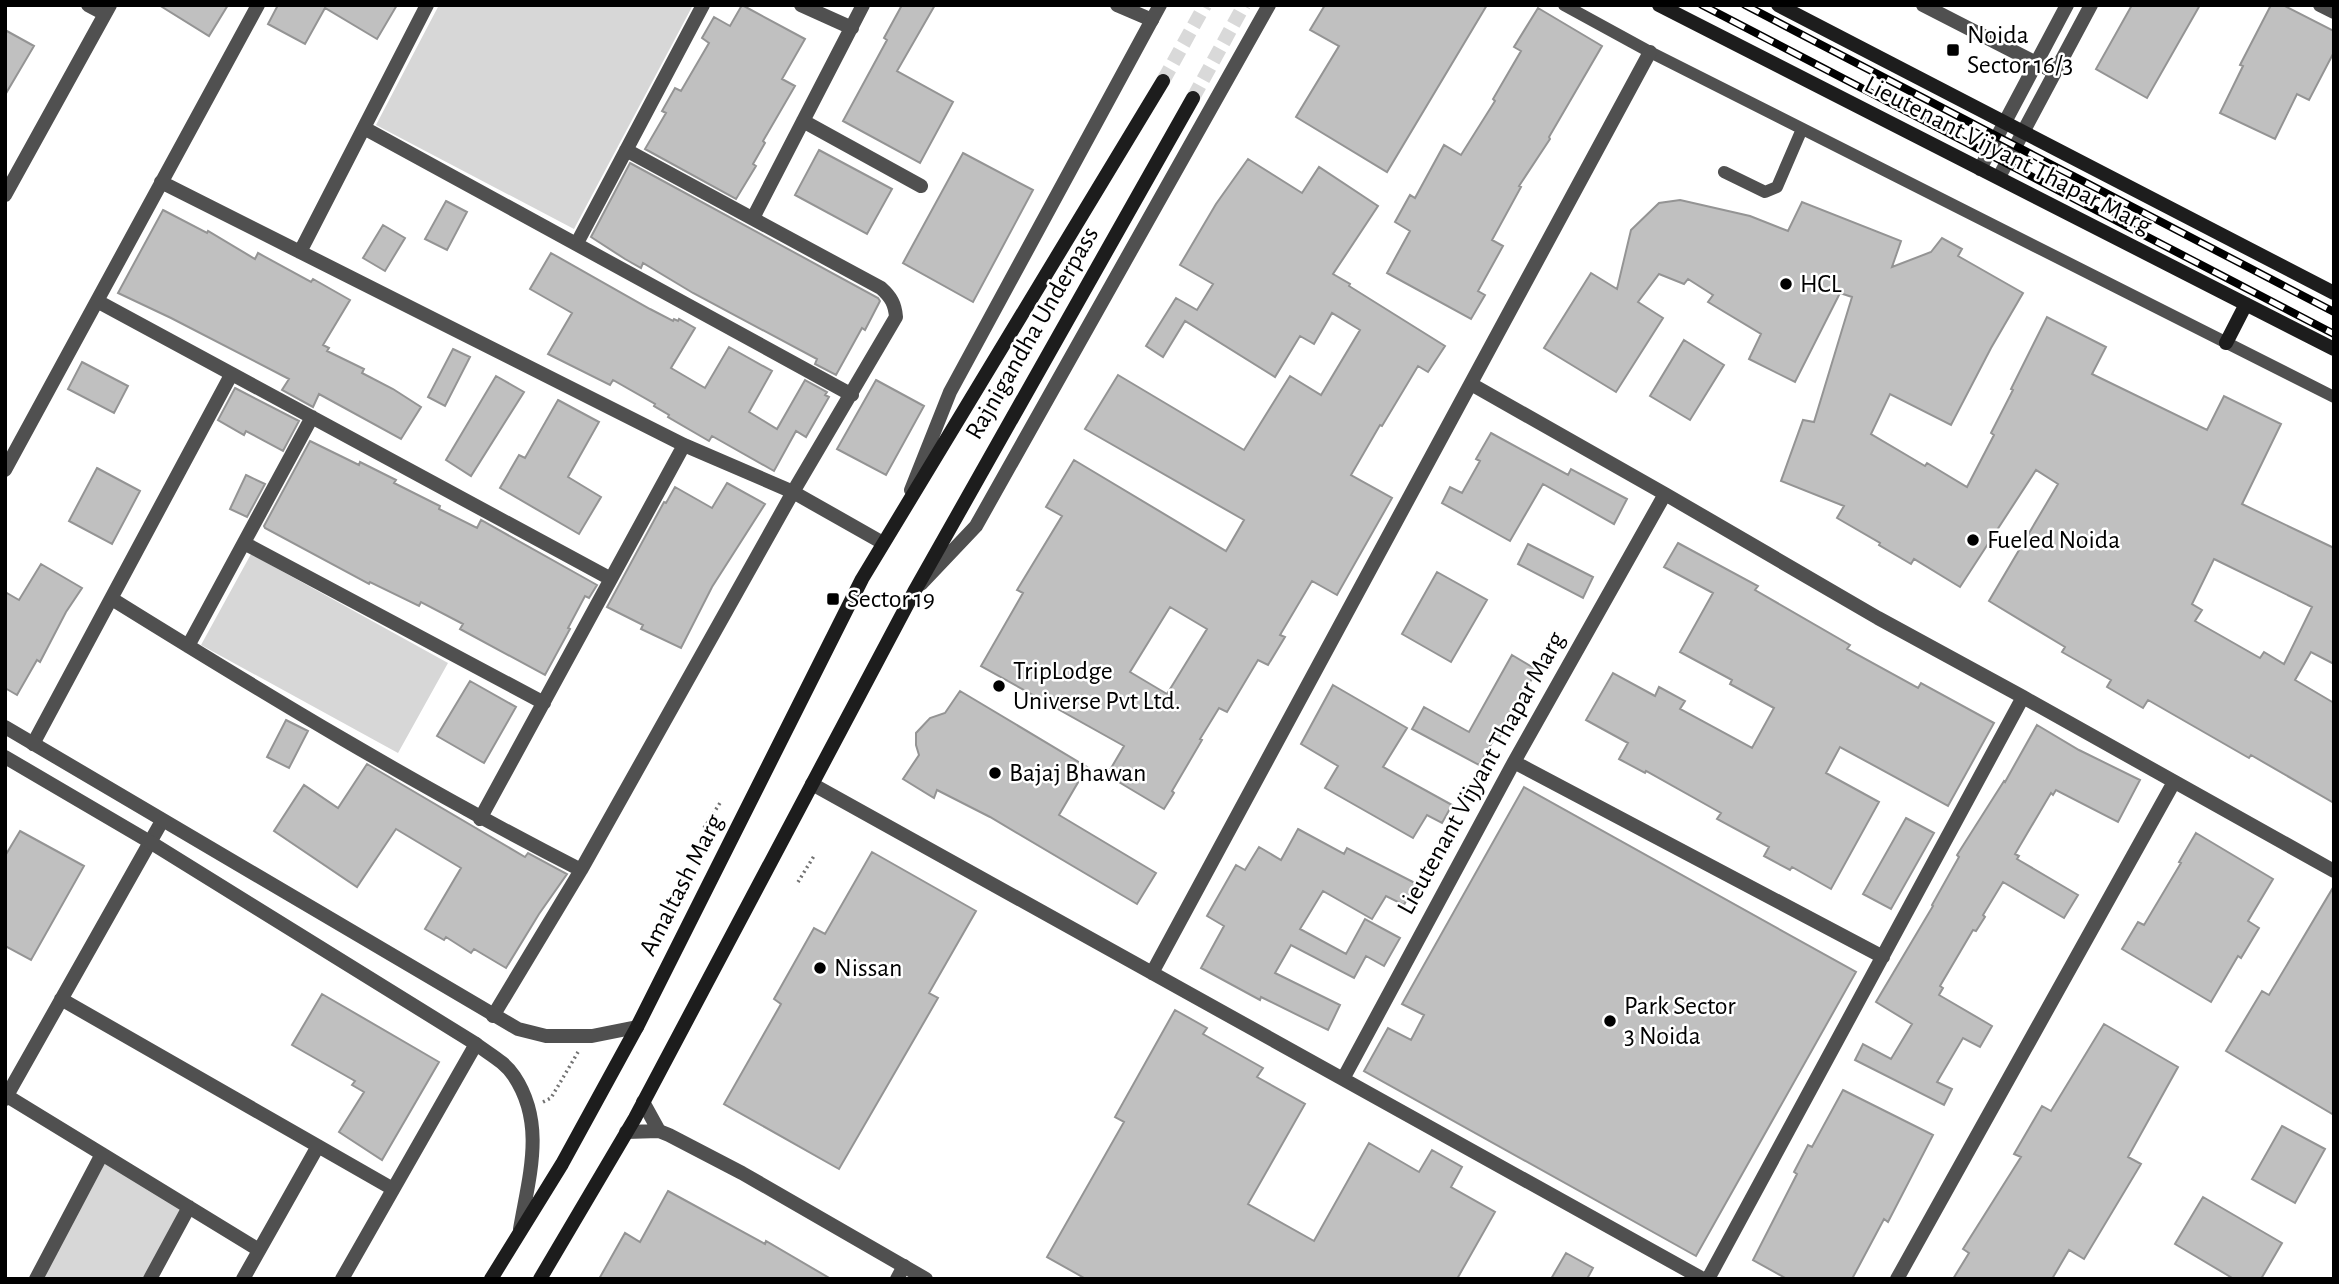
<svg xmlns="http://www.w3.org/2000/svg" width="2339" height="1284" viewBox="0 0 2339 1284" font-family="'Alegreya Sans',sans-serif">
	<style>
		.green { fill: #d7d7d7 }
		.building { fill: #c0c0c0; stroke: #949494; stroke-width: 2; fill-rule: evenodd }
		.lines { fill: none; stroke-linecap: round; stroke-linejoin: round }
		.secondary-tunnel { stroke: #d9d9d9; stroke-width: 14; stroke-dasharray: 14 7; stroke-linecap: butt }
		.path { stroke: #727272; stroke-width: 3.5; stroke-dasharray: 2 3.5; stroke-linecap: butt }
		.service { stroke: #505050; stroke-width: 12 }
		.minor { stroke: #505050; stroke-width: 14 }
		.tertiary { stroke: #505050; stroke-width: 14 }
		.secondary { stroke: #1d1d1d; stroke-width: 14 }
		.rail-casing { stroke: #000; stroke-width: 8 }
		.rail { stroke: #fff; stroke-width: 5; stroke-dasharray: 16; stroke-linecap: butt }
		.poi-dot { fill: #000; stroke: #fff; stroke-width: 2.5 }
		.labels { text-anchor: middle; dominant-baseline: central; stroke-width: 5; stroke-linejoin: round; paint-order: stroke }
		.poi-label { font-size: 26px; fill: #000; stroke: #fff; text-anchor: start }
		.street-label { font-size: 26px; fill: #000; stroke: #fff }
	</style>
	<rect width="100%" height="100%" fill="#fff"/>
	<path class="green" d="M439,5H693L574,229L376,125Z
		M251,554L448,663L398,753L201,645Z
		M102,1154L189,1207L150,1279H36Z"/>
	<path class="building" d="M159,5H228L209,36Z
		M278,5H397L377,39L325,8L305,44L268,24Z
		M742,5L805,39L782,79L795,86L763,141L765,143L753,164L756,166L736,199L645,149L666,113L662,111L675,88L681,91L709,43L702,38L714,17L730,26Z
		M902,5H935L897,71L953,102L920,163L843,121L887,40L884,38Z
		M1325,5H1487L1387,172L1296,117L1339,46L1310,30Z
		M2132,5H2200L2147,98L2096,69Z
		M2271,5H2283L2334,31V52L2309,100L2297,94L2275,139L2220,113L2243,66L2240,65Z
		M1538,8L1602,46L1549,137L1550,139L1519,186L1521,187L1492,240L1503,246L1478,291L1485,295L1471,319L1387,273L1410,231L1395,222L1410,195L1415,198L1444,145L1461,155L1495,101L1493,99L1521,51L1514,47Z
		M5,30L34,46L5,95Z
		M819,150L892,189L867,234L795,195Z
		M963,153L1033,190L973,302L903,263Z
		M1248,159L1302,193L1319,167L1378,206L1333,274L1350,284L1349,286L1445,346L1428,372L1418,366L1382,426L1380,425L1351,475L1392,498L1337,595L1312,581L1280,635L1285,637L1268,665L1258,660L1227,712L1219,708L1200,739L1202,740L1172,791L1174,793L1164,809L1107,775L1124,746L981,666L1023,593L1017,590L1062,516L1046,507L1074,460L1226,551L1244,520L1085,429L1118,375L1244,450L1290,376L1321,395L1360,330L1332,313L1314,344L1300,336L1275,377L1185,321L1163,357L1146,346L1176,298L1197,310L1213,284L1180,265L1216,204ZM1170,607L1207,629L1167,694L1130,672Z
		M630,163L878,298L880,301L865,330L862,328L836,375L815,364L817,359L693,293L643,263L641,268L625,259L591,237Z
		M1680,200L1750,216L1788,231L1802,202L1901,241L1892,267L1931,252L1942,238L1962,249L1958,256L2023,293L1991,348L1951,425L1890,394L1871,434L1925,466L1927,463L1967,487L1994,435L1991,433L2013,390L2011,389L2047,317L2106,347L2092,374L2207,430L2224,396L2281,424L2242,504L2334,548V664L2311,652L2295,680L2334,703V803L2251,755L2249,758L2148,700L2143,708L2107,687L2111,680L2062,652L2065,647L1989,601L2058,484L2036,470L1960,587L1914,559L1911,564L1879,545L1880,543L1837,518L1844,506L1781,481L1803,420L1814,422L1852,297L1840,293L1795,382L1749,359L1761,334L1708,302L1713,295L1688,279L1684,284L1659,274L1638,302L1663,318L1616,392L1544,348L1591,273L1617,289L1631,230L1659,203ZM2214,559L2312,607L2284,664L2264,652L2260,658L2195,621L2202,610L2192,604Z
		M446,201L467,212L447,250L425,239Z
		M163,210L207,233L208,231L255,259L258,253L311,282L313,279L350,300L323,345L329,348L327,351L364,369L362,373L393,389L421,407L401,439L319,394L313,407L282,390L289,379L171,318L118,293Z
		M383,225L405,238L385,271L363,258Z
		M551,253L650,309L673,321L674,319L678,321L679,319L695,328L671,368L705,388L729,347L772,371L749,412L777,429L805,380L827,392L825,395L829,397L806,437L796,431L774,471L712,436L709,441L668,417L669,415L654,406L655,404L613,380L610,385L548,354L572,313L530,289Z
		M1684,340L1724,365L1690,420L1650,396Z
		M453,349L470,357L445,406L428,397Z
		M82,362L128,386L114,413L68,389Z
		M496,376L524,392L471,476L446,460Z
		M876,380L924,406L886,475L837,449Z
		M235,388L299,421L283,451L246,431L244,435L218,420Z
		M558,400L599,422L568,477L601,497L579,534L500,488L519,455L525,458Z
		M1491,433L1568,475L1571,469L1627,499L1614,524L1543,484L1510,541L1442,503L1450,487L1462,493L1480,461L1476,459Z
		M310,441L359,465L360,462L396,480L394,483L440,506L439,509L477,528L481,520L597,585L589,598L585,596L568,628L570,629L545,675L460,629L463,624L421,602L419,606L370,582L369,584L265,528L264,526Z
		M97,468L140,491L112,544L69,521Z
		M246,475L265,484L247,517L230,509Z
		M727,483L765,504L712,587L681,648L641,629L643,625L607,607L664,502L666,503L675,487L712,508Z
		M1678,543L1758,586L1755,590L1850,645L1847,649L1918,688L1921,683L1994,723L1948,806L1840,747L1826,773L1879,802L1831,889L1792,867L1790,870L1764,856L1769,847L1717,819L1721,813L1646,771L1645,773L1619,759L1628,743L1586,720L1613,673L1655,696L1659,687L1685,701L1680,709L1752,748L1774,708L1730,684L1732,680L1680,652L1713,593L1664,567Z
		M1528,544L1593,577L1583,598L1518,564Z
		M41,564L82,588L66,612L40,662L37,660L17,695L5,688V592L19,600Z
		M1437,572L1487,600L1451,662L1402,634Z
		M1512,655L1537,670L1506,723L1498,741L1494,739L1479,765L1412,729L1424,707L1469,732Z
		M470,681L516,707L484,763L437,736Z
		M1333,685L1407,728L1383,767L1452,805L1442,823L1427,815L1413,838L1325,788L1338,766L1301,744Z
		M960,691L1087,767L1059,815L1156,873L1137,904L990,817L937,790L934,798L903,779L919,755L916,745V733L930,718L945,713Z
		M286,720L308,731L289,768L267,757Z
		M2037,725L2079,750L2140,780L2118,822L2056,790L2053,795L2051,793L2015,854L2019,856L2017,859L2078,895L2064,918L2003,882L1983,915L1985,917L1976,931L1973,930L1940,986L1943,988L1939,995L1992,1026L1980,1047L1963,1038L1937,1082L1952,1089L1944,1105L1855,1060L1863,1044L1891,1059L1912,1024L1876,1002L1933,906L1932,905L1959,857L1957,855L2004,781L2005,782Z
		M367,764L525,857L528,853L567,874L539,914L506,968L474,949L471,953L446,937L444,940L425,929L461,868L396,829L357,887L274,831L304,785L338,808Z
		M1524,787L1856,972L1696,1256L1364,1071L1388,1028L1411,1040L1424,1015L1402,1004Z
		M1906,818L1934,833L1891,909L1863,894Z
		M1298,829L1344,854L1347,848L1415,883L1404,905L1386,896L1372,919L1323,891L1300,929L1346,954L1365,919L1400,938L1384,966L1366,956L1354,978L1291,945L1275,973L1340,1005L1328,1030L1261,997L1260,1000L1201,968L1224,926L1207,916L1236,865L1245,870L1259,847L1281,860Z
		M20,831L84,866L31,960L5,946V856Z
		M2196,833L2273,879L2248,921L2259,928L2241,958L2238,956L2211,1002L2122,949L2138,922L2144,925L2181,863L2179,862Z
		M872,852L976,911L929,993L938,998L839,1169L724,1104L781,1004L774,999L814,928L825,934Z
		M2334,886V1115L2226,1051L2262,991L2269,995Z
		M322,994L439,1062L382,1160L339,1132L364,1092L352,1085L355,1081L292,1045Z
		M1175,1010L1207,1028L1203,1034L1263,1068L1257,1077L1305,1104L1248,1204L1314,1241L1369,1143L1419,1172L1432,1150L1462,1167L1451,1187L1495,1212L1457,1279H1086L1047,1257L1124,1122L1115,1117Z
		M2104,1024L2178,1067L2128,1157L2141,1164L2084,1259L2069,1250L2052,1279H1953L1969,1253L1963,1249L2021,1157L2014,1154L2042,1106L2051,1111Z
		M1843,1090L1933,1135L1888,1222L1884,1219L1852,1279H1787L1753,1260L1797,1174L1794,1172L1808,1145L1812,1147Z
		M2282,1126L2325,1149L2295,1203L2252,1179Z
		M668,1191L765,1244L766,1241L831,1279H599L625,1233L640,1242Z
		M2203,1197L2282,1243L2261,1279H2234L2175,1244Z
		M1566,1253L1593,1268L1587,1279H1551Z"/>
	<g class="lines">
		<path class="secondary-tunnel" d="M1163,81L1205,5
			M1193,98L1244,5"/>
		<path class="path" d="M704,828L720,803
			M798,882L814,856
			M543,1102L551,1098L578,1052"/>
		<path class="service" d="M1564,5L1650,52L2334,397
			M1724,172L1765,192L1777,187L1802,129"/>
		<path class="minor" d="M88,5L105,14
			M801,5L852,28
			M1117,5L1152,20
			M1923,5L2054,72
			M2320,5L2334,12
			M803,121L921,186
			M364,128L852,395
			M1980,169L2067,5
			M1999,177L2091,5
			M161,182L684,445L793,492L883,543
			M5,195L110,5
			M753,218L863,5
			M577,243L703,5
			M300,252L427,5
			M97,301L611,579
			M1471,384L1665,494L1878,618L2023,697L2334,871
			M5,470L258,5
			M244,543L544,703
			M112,599C265,694 420,788 581,870
			M188,646L312,417
			M33,744L231,375
			M1514,762L1883,957
			M812,784L1703,1279
			M480,819L684,445
			M1152,973L1650,52
			M61,999L393,1189
			M493,1016L581,870L793,492L896,317C895,304 891,297 881,288L626,150
			M1343,1079L1514,762L1665,494
			M7,1096L259,1250
			M5,1099L162,821
			M36,1279L102,1154
			M150,1279L189,1207
			M243,1279L318,1146
			M342,1279L476,1044
			M897,1279L904,1266
			M1708,1279L2023,697
			M1897,1279L2174,782"/>
		<path class="tertiary" d="M911,490L950,392L1160,5
			M921,584L976,526L1269,5
			M5,727L518,1029L546,1036H592L637,1027
			M5,757L150,842L476,1044C489,1054 505,1062 514,1076C546,1124 529,1176 520,1229
			M643,1102L659,1131
			M626,1132L659,1131L669,1135L742,1173L926,1279"/>
		<path class="secondary" d="M1659,5L2334,349
			M1778,5L2334,293
			M2226,343L2246,304
			M491,1279L562,1164L637,1027L862,579L1163,81
			M540,1279L635,1118L914,592L1193,98"/>
		<g class="rail-casing">
			<path id="rail" d="M1702,5L2334,334
				M1745,5L2334,312"/>
		</g>
		<use href="#rail" class="rail"/>
	</g>
	<g class="poi-dot">
		<rect x="1946" y="43" width="14" height="14" rx="3.5"/>
		<circle cx="1786" cy="284" r="7"/>
		<circle cx="1973" cy="540" r="7"/>
		<rect x="826" y="592" width="14" height="14" rx="3.5"/>
		<circle cx="999" cy="686" r="7"/>
		<circle cx="995" cy="773" r="7"/>
		<circle cx="820" cy="968" r="7"/>
		<circle cx="1610" cy="1021" r="7"/>
	</g>
	<g class="labels">
		<g class="poi-label">
			<text x="1967" y="35">Noida<tspan x="1967" dy="30">Sector 16/3</tspan></text>
			<text x="1800" y="284">HCL</text>
			<text x="1987" y="540">Fueled Noida</text>
			<text x="847" y="599">Sector 19</text>
			<text x="1013" y="671">TripLodge<tspan x="1013" dy="30">Universe Pvt Ltd.</tspan></text>
			<text x="1009" y="773">Bajaj Bhawan</text>
			<text x="834" y="968">Nissan</text>
			<text x="1624" y="1006">Park Sector<tspan x="1624" dy="30">3 Noida</tspan></text>
		</g>
		<g class="street-label">
			<text transform="translate(2008 155) rotate(27)">Lieutenant Vijyant Thapar Marg</text>
			<text transform="translate(1032 333) rotate(-60)">Rajnigandha Underpass</text>
			<text transform="translate(1481 773) rotate(-61)">Lieutenant Vijyant Thapar Marg</text>
			<text transform="translate(681 885) rotate(-63)">Amaltash Marg</text>
		</g>
	</g>
	<rect width="2339" height="1284" fill="none" stroke="#000000" stroke-width="14"/>
</svg>
